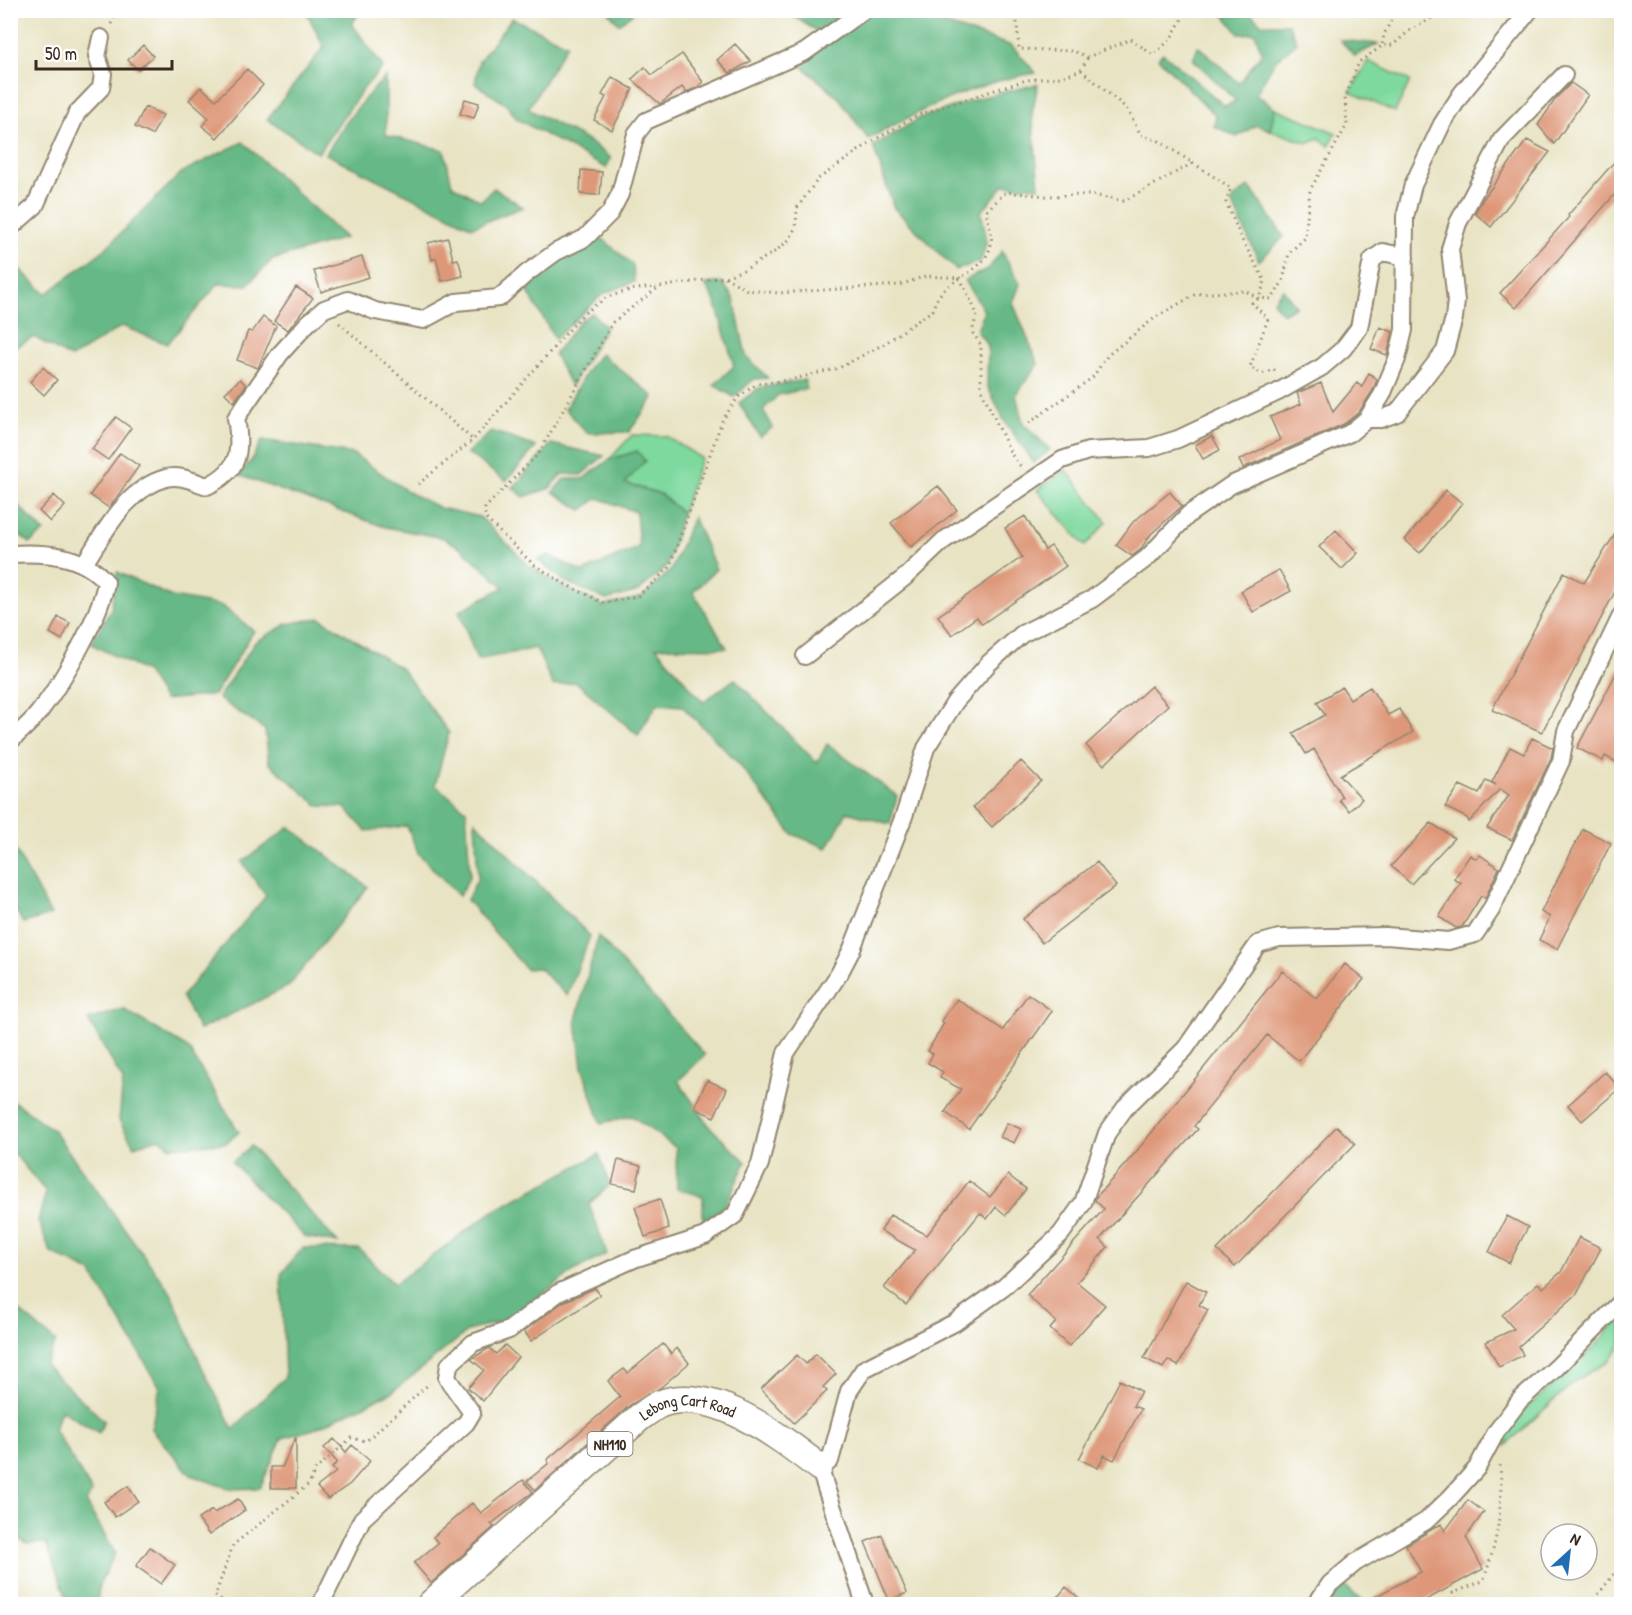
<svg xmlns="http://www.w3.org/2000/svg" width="1632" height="1615" viewBox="0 0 1632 1615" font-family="'Patrick Hand',sans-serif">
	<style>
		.green { fill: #7ed99f; stroke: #5c825e; stroke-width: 1.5 }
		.forest { fill: #66b986; stroke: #507252; stroke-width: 1.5 }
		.building { fill: #de9879 }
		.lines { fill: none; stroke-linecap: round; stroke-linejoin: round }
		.minor-casing { stroke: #928670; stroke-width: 20 }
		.trunk-casing { stroke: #928670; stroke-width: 30 }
		.path { stroke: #928670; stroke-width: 3; stroke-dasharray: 1.5 4.5; stroke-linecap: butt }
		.minor { stroke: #fff; stroke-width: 16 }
		.trunk { stroke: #fff; stroke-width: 27 }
		.labels { text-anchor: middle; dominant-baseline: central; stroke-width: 6; stroke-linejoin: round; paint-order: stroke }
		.shield { fill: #fff; stroke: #766a62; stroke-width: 1.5 }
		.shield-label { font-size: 15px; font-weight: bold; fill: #3b2a1e }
		.street-label { font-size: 16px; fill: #3b2a1e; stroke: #fff }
	</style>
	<rect width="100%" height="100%" fill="#fff"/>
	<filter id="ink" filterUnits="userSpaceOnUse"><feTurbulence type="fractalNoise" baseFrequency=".0167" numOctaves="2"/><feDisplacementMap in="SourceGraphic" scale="12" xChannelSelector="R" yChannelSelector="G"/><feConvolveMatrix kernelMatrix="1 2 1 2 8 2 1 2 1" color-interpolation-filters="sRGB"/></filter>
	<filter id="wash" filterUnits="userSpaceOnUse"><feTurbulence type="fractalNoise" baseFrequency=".008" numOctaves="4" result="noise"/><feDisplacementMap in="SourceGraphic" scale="24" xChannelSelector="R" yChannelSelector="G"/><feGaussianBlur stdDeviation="1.35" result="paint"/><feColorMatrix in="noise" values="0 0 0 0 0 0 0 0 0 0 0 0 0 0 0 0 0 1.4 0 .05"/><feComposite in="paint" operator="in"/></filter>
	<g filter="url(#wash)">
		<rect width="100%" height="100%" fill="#e8e3c3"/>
		<path class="green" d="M1368,61L1410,81L1395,112L1350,92Z
			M1275,108L1336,133L1329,146L1319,138L1307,143L1270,130Z
			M632,435L666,436L701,458L682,513L660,494L624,483L637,451L609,460Z
			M1066,470L1107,522L1085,546L1037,490Z
			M1621,1316V1345L1608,1362L1576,1380L1505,1446L1507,1425L1592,1350Z"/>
		<path class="forest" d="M917,10L938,22L1012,46L1036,73C977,81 919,111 868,139L839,98L797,62L832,41L872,11Z
			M306,11H360L352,24L383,67L363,89L318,153L267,119L324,47Z
			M608,11H635L619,24Z
			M785,11H856L820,33Z
			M1221,11H1247L1262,24H1288L1297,42L1275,61L1256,94L1275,108L1270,130L1256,125L1237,137L1214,126L1216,116L1158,58L1163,53L1225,106L1236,101L1193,59L1198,46L1239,83L1262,53L1255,33L1239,34Z
			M512,18L567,44L528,109L588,141L611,158L606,168L517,119L506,104L475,84L479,61Z
			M1340,40L1378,44L1355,56Z
			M386,77V135L444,150L452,185L481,201L494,188L523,207L472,227L326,154C343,125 361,100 386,77Z
			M1038,84L1032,114L1039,187L1004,185L981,212L987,240L981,261L956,270L894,208L873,146L920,118L979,98Z
			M243,142L345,238L272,260L247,285L218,284L167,344L122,326L71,358L34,337L11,349V261L46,294L104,250L182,172Z
			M1249,186L1284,237L1259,261L1231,201Z
			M595,232L633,265L634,282L603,294L555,339L523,283Z
			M1002,251L1020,284L1013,303L1038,364L1016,395L1023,423L1050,450L1034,463L1004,420L987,385L988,345L977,331L984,311L965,280L989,268Z
			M722,282L734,299L746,356L768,378L754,379L734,397L714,385L734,366L715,301L705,284Z
			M1283,289L1296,306L1283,314L1273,301Z
			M592,313L606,327L571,386L554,354L581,320Z
			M601,354L654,397L629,432L587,433L565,409L591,364Z
			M805,380L806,389L778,395L763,410L773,427L760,437L739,403L759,388Z
			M492,431L536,447L506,481L467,453Z
			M262,440L353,454L410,493L440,508L480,517L530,566L562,586L604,606L642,597L671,570L693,517L716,569L693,592L727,648L656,647L703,702L735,679L817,763L827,744L897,796L890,824L847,812L827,848L792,834L739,764L682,706L657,704L638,735L576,682L553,686L536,648L477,660L459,611L504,587L461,548L444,538L385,527L238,475L251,461Z
			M551,444L604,456L581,475L562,474L550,488L524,497L513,488Z
			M637,451L645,461L625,483L660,494L682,513L667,566L639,591L606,600L564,581L538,560L548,555L583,572L639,547L636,512L598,498L582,510L553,492L564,479H583L609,460Z
			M11,492L17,504L44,532L30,543L11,528Z
			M117,572L172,597L222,606L254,631L214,695L164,700L146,672L91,644L111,609Z
			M320,618L402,669L449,733L435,785L466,810L470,876L459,896L418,853L407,826L366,831L344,807L319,806L269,763L265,730L218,698L255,642L287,624Z
			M475,821L590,936L567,996L539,968L526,969L467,900L478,878Z
			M290,827L368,887L289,986L199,1030L182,996L266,896L242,862Z
			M10,842H11L51,915L23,923L11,901Z
			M598,936L705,1055L678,1081L710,1127L746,1162L725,1206L703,1224V1196L677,1189L676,1148L632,1116L601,1123L582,1067L576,1020Z
			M123,1009L188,1048L239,1132L226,1143L171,1147L159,1138L134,1146L119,1120L123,1081L88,1020Z
			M13,1101L53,1130L171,1293L202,1367L233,1429L285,1377L281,1274L303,1248L359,1249L394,1284L492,1212L599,1154L610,1185L589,1204L607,1254L574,1271L508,1319L468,1331L392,1392L314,1429L282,1438L260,1488L230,1489L191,1475L151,1429L160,1387L91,1272L51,1253L38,1221L46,1192L11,1150L10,1102Z
			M251,1146L338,1243L305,1237L232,1162Z
			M10,1303L56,1342L45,1365L104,1421L99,1433L61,1410L54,1429L92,1492L86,1503L115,1553L99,1586L97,1604H69L46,1543L27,1544L11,1534Z
			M1343,1584L1365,1604H1330Z"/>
		<g id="blocks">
			<path class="building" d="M735,44L751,61L730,73L717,60Z
				M143,45L153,56L138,70L128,60Z
				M682,54L703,82L697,88L686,92L682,87L660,104L632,79L645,67L652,75Z
				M247,69L263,85L217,138L202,126L209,118L189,100L201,87L216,100Z
				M612,77L633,89L612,130L594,120L606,97L602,95Z
				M1571,83L1588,95L1554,144L1538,125L1557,97Z
				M465,99L479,103L474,118L460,114Z
				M145,107L163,115L152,135L135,127Z
				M1527,140L1550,152L1491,227L1475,213L1483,199Z
				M1622,153V186L1516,308L1500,293L1569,217L1568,215Z
				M581,170L602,172L600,195L580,194Z
				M448,238L453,260L458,259L463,276L442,281L436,258L432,260L428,243Z
				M362,257L369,277L321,292L314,271Z
				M296,287L313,298L288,330L274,321Z
				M263,317L276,326L258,368L237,360L248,331L252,332Z
				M1380,327L1393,332L1387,355L1371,349Z
				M43,367L57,380L44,395L30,382Z
				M1369,373L1377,379L1373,390L1359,412L1344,424L1243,468L1239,460L1280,440L1270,417L1301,404L1297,393L1321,383L1333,412L1357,383L1362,387Z
				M240,379L246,385L234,402L225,393Z
				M116,417L131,428L108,460L92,449Z
				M1212,436L1220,450L1203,459L1195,445Z
				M120,453L139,466L109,508L90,495Z
				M938,486L957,510L911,547L891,523Z
				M1446,490L1462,503L1420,553L1405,540Z
				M1170,492L1182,506L1151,534L1140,550L1132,556L1116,545L1133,522Z
				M54,495L65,506L50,522L39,511Z
				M1025,516L1045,550L1051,546L1066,566L982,624L977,617L952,635L938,616L1022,557L1005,528Z
				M1622,523V578L1542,732L1492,710L1564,572L1584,583Z
				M1336,530L1358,553L1342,569L1319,547Z
				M1279,570L1291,591L1253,612L1241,591Z
				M58,617L70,623L62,640L50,633Z
				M1622,662V765L1605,756L1603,761L1577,748Z
				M1151,686L1168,705L1104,765L1086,745Z
				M1342,687L1350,699L1370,687L1388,715L1399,709L1413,732L1340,775L1362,799L1349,811L1339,800L1342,797L1314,749L1306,754L1293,733L1325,715L1317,702Z
				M1532,738L1553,748L1551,758L1512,840L1487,828L1509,795L1500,789L1469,822L1467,818L1445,807L1460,785L1479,794L1486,780L1496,785L1492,782L1510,747L1524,754Z
				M1021,761L1041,781L992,827L973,807Z
				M1431,823L1454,838L1411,884L1391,866Z
				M1583,829L1611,843L1557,949L1539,940L1550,917L1541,912Z
				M1470,855L1477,859L1480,855L1499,868L1485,898L1481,896L1462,927L1456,928L1439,917L1461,883L1454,879Z
				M1097,862L1116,886L1042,943L1023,919Z
				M1345,964L1364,979L1299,1061L1267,1035L1194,1126L1198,1129L1100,1239L1108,1247L1077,1282L1105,1305L1069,1346L1050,1329L1056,1322L1027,1295L1104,1209L1095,1200L1097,1196L1136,1152L1282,971L1317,999Z
				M1028,994L1052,1011L969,1129L945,1112L961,1089L940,1078L943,1072L928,1063L933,1054L928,1051L944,1023L941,1021L957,999L1003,1030Z
				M1605,1072L1620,1088L1582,1121L1568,1105Z
				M707,1080L727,1089L714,1117L694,1108Z
				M1007,1123L1021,1129L1014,1143L1000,1137Z
				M1337,1126L1355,1144L1235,1267L1217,1250Z
				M618,1160L641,1166L636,1189L612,1184Z
				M1008,1175L1026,1189L1006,1215L996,1207L987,1219L980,1213L906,1305L884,1288L915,1250L881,1231L890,1215L927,1235L969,1181L990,1197Z
				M660,1199L669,1229L645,1237L635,1207Z
				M1507,1216L1528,1227L1509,1263L1489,1252Z
				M1579,1237L1601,1248L1577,1294L1519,1346L1523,1355L1499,1367L1486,1342L1514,1329L1502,1315L1538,1283L1543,1288L1561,1272Z
				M1186,1281L1206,1292L1199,1305L1208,1310L1178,1366L1168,1360L1163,1368L1144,1358Z
				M595,1288L600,1295L531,1341L524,1331L563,1302Z
				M663,1344L671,1354L677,1348L689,1363L660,1388L630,1405L535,1490L527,1481L549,1463L547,1460L620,1397L608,1381L624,1369L628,1373Z
				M505,1345L518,1357L483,1401L468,1388L484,1370L471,1359L489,1348L496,1354Z
				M816,1354L836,1374L823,1387L827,1391L794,1423L761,1389L797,1355L806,1364Z
				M1120,1380L1141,1391L1133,1406L1141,1409L1114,1460L1104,1455L1098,1468L1079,1459Z
				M296,1437V1488H271V1467H282Z
				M334,1439L346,1452L352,1445L370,1461L350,1484L328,1499L317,1487L336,1472L332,1468L337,1462L324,1448Z
				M523,1480L533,1492L491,1524L494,1527L431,1583L414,1563L438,1543L433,1537L472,1503L481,1513Z
				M128,1486L138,1501L115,1517L104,1502Z
				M238,1499L245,1510L209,1535L198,1519L212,1510L214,1513Z
				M1468,1500L1484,1512L1466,1537L1483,1569L1417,1605H1360L1421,1572L1406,1545L1441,1524L1445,1531Z
				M882,1535L907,1593L889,1600L865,1542Z
				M150,1547L175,1565L161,1584L136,1566Z
				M1066,1587L1087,1605H1051Z"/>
		</g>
	</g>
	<g filter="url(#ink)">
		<use href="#blocks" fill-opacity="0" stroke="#928670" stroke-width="1.5"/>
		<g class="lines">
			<g class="minor-casing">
				<path id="minor" d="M10,228L35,206L77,113L101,88L103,74L97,56L101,38
					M1367,419H1381L1397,413L1445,351L1454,318L1456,301L1450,249L1458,223L1502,139L1564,75
					M10,554C45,552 82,554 106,582C101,616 62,682 40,711C32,722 20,732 10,741
					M84,564C105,532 126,489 166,478C179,474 195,482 207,486C239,471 242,452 236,418L280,354L307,324L324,309L348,300L375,311L423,320L456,302L499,298L527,273L556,252L585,238L610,213L620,194L636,134L646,121L805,52L864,10
					M805,656L904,578L943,541L1062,460L1088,451L1149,448L1178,439L1278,392L1322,367L1343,349L1359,328L1372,260L1383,252L1405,257
					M321,1604L362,1519L466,1423L472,1413L447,1378L449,1365L473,1343L509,1330L558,1293L634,1259L705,1236L735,1215L760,1164L786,1053L839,974L851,951L904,816L926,748L955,702L989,663L1022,634L1092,599L1147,558L1189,514L1231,485L1350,433L1367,419L1382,395L1397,359L1404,330L1405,217L1413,185L1442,124L1462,93L1530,10
					M865,1604L819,1467L830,1461L849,1391L864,1369L954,1323L1003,1288L1061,1234L1083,1203L1107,1133L1125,1108L1185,1049L1258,944L1279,938L1386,936L1448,941L1475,934L1491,910L1561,761L1566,731L1622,614
					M1316,1604L1330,1584L1355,1563L1426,1521L1450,1498L1477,1468L1496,1432L1520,1400L1556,1368L1622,1301"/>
			</g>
			<g class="trunk-casing">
				<g id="trunk">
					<path id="s1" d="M431,1604L640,1417C646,1413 653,1407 660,1404C712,1384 780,1437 819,1467"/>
				</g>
			</g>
			<path class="path" d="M1016,10L1019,49L1073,51L1088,57L1131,39L1153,55L1170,40L1187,10
				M1397,10L1384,34L1382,46L1393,45L1409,31L1446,10
				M1291,16L1295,10
				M111,24L119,10
				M1081,70L1126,108L1141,135L1159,141L1193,163L1124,201L1092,195L1046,196L1006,192L986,211C988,221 993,235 991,244C985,277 939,277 933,310L884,344L839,368L790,380L757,384L738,397L722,421L669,568L638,596L604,603L563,583L533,564L485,518V508L539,453L613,322L659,287L725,277L746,269L776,251L790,239L796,226L797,208L818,179L871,142L918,115L1026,80L1062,77L1081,70L1088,57
				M1193,163L1231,188L1226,202L1242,240L1265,281L1259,298L1252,303L1268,319L1250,367L1262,374L1273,369L1277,372
				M725,277L747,290L779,293L900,285L926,276L960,278L977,314L972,332L981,345V389L1011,454L1021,467
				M339,323L473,440
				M1029,423L1092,378L1108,355L1156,317L1196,294L1245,291L1259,298L1272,299L1283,281L1289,253L1305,238L1310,190L1347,125L1345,98L1359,62L1382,46
				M418,484L473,440L583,314L607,297L635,289L657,287
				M226,1604L215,1596L233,1545L309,1484L315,1470L351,1438L366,1441L430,1383
				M1460,1604L1453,1593L1483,1581C1498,1542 1503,1505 1500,1464
				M1591,1604L1614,1574L1622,1570"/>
			<use href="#minor" class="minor"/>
			<use href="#trunk" class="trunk"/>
		</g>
	</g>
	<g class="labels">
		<rect class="shield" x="587.5" y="1432" width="45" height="24" rx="4.5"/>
		<g class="shield-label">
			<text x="610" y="1444">NH110</text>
		</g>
		<g class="street-label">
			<text stroke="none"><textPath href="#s1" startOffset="332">Lebong Cart Road</textPath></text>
		</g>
	</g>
	<rect width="1632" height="1615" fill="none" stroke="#fff" stroke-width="36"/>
	<g transform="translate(1569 1552) rotate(27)"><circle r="28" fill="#ffffff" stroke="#b1aaa5" stroke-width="1.5"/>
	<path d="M0-4.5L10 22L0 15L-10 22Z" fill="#1f6fb2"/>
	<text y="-9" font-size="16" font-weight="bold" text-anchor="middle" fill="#3b2a1e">N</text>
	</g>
	<path d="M36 60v9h136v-9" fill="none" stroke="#3b2a1e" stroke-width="3"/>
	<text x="45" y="60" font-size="18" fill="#3b2a1e" stroke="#ffffff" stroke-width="4.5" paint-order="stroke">50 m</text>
</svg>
